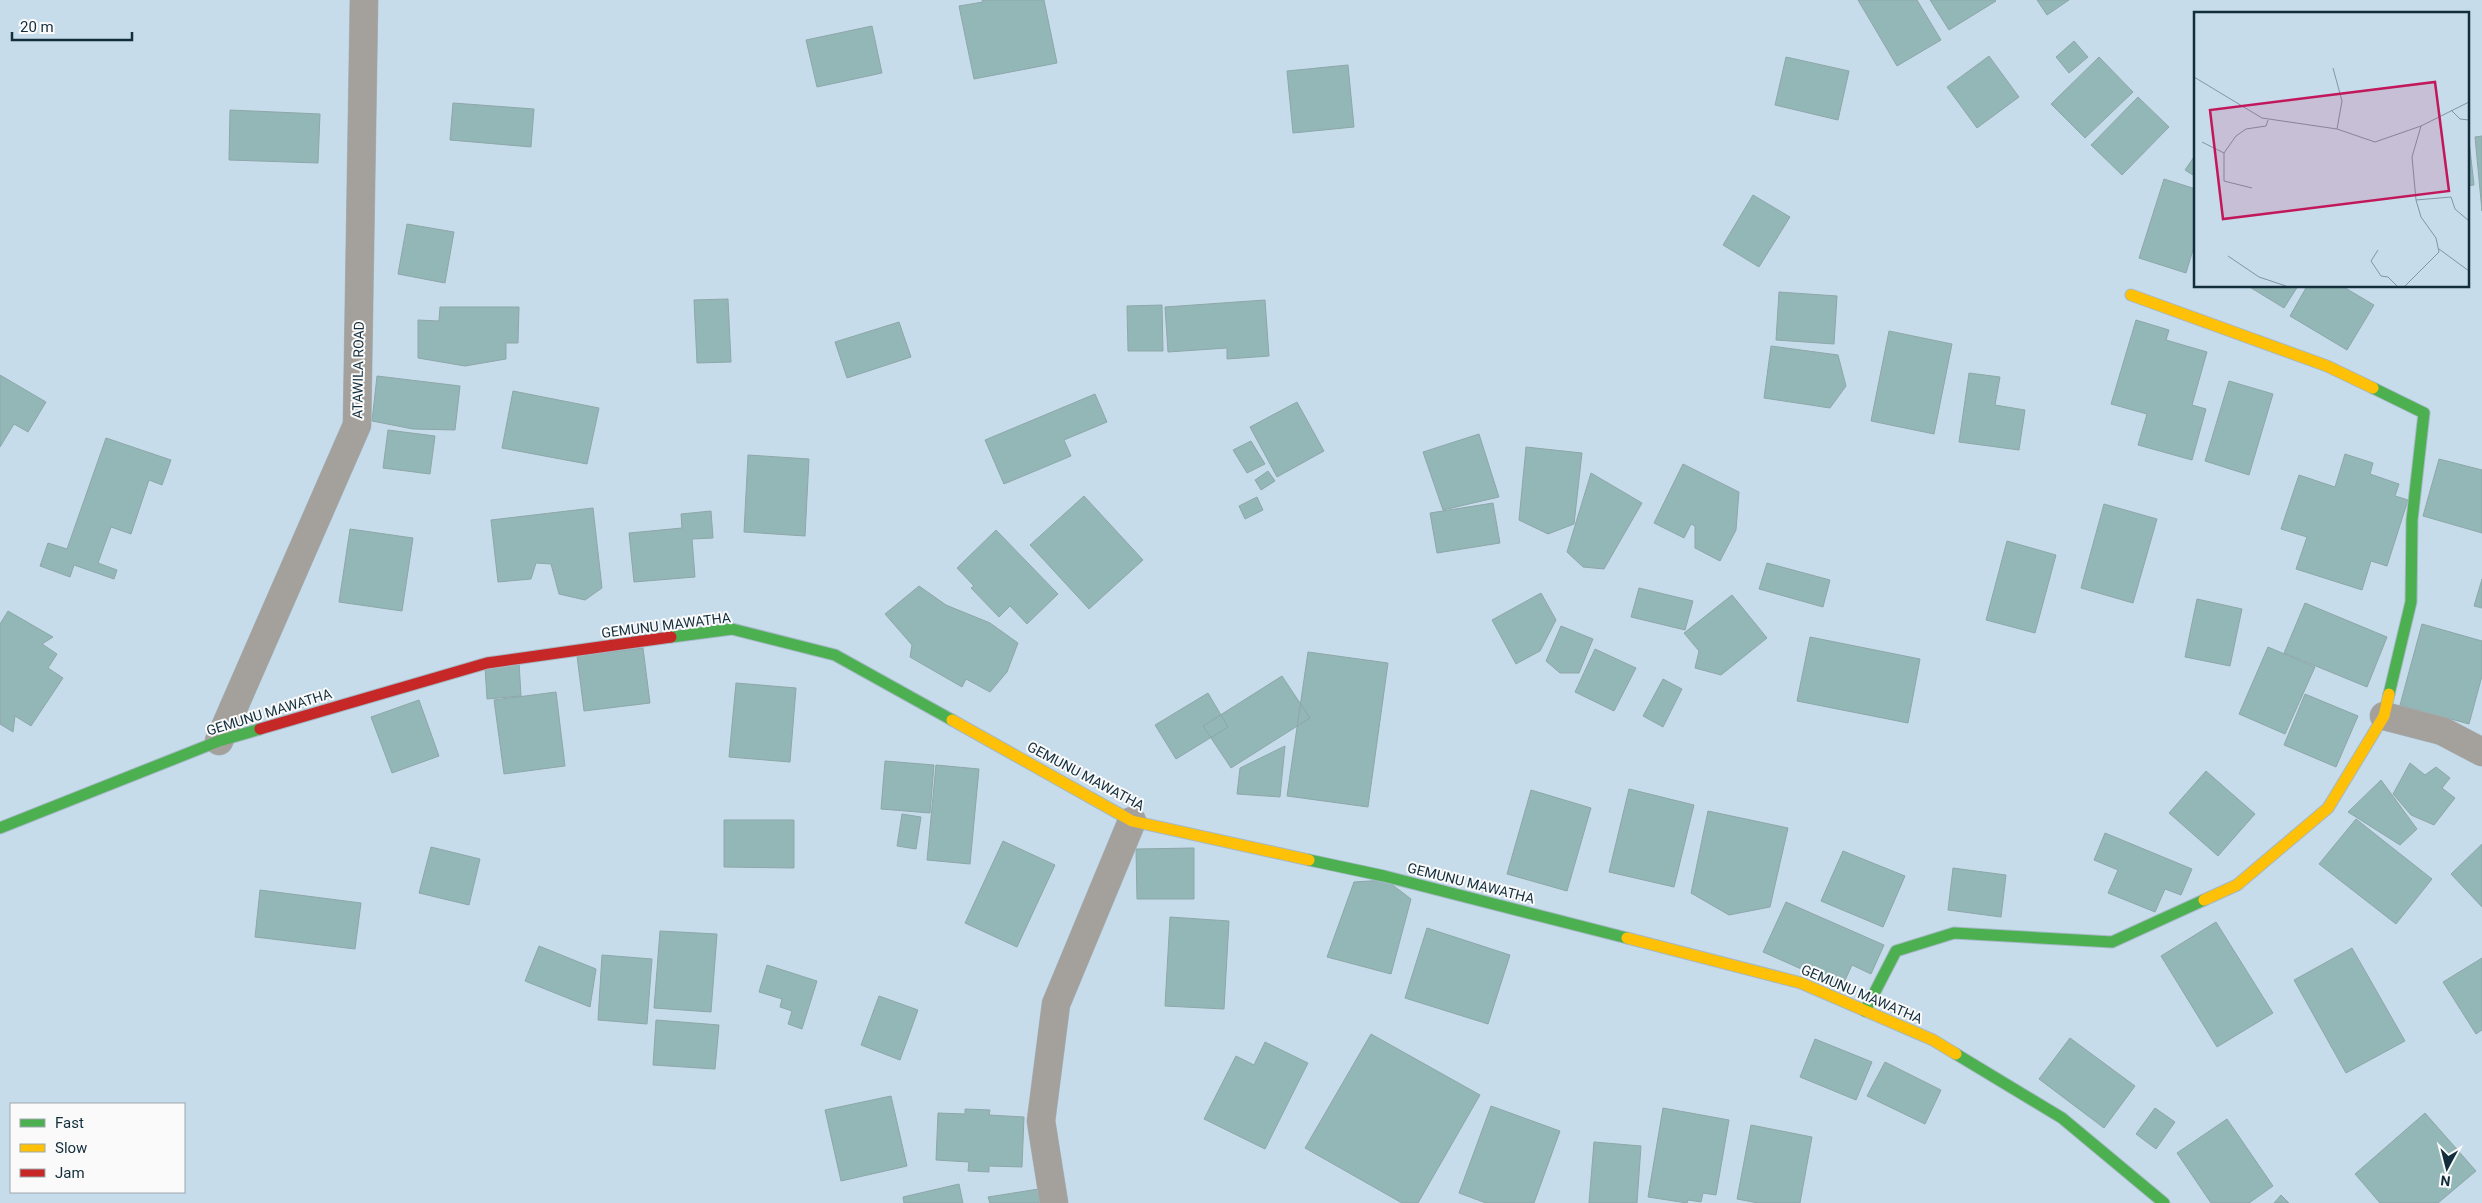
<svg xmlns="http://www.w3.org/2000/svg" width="2482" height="1203" viewBox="0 0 2482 1203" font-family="Roboto,sans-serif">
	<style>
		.building { fill: #93b6b7; stroke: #8da7a9 }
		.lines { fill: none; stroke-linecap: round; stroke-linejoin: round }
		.street-casing { stroke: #a5b8c5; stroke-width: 29 }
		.fast-casing { stroke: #a5b8c5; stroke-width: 13 }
		.slow-casing { stroke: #a5b8c5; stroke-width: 13 }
		.jam-casing { stroke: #a5b8c5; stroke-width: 13 }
		.street { stroke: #a4a09b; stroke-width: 28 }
		.fast { stroke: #4caf50; stroke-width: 11 }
		.slow { stroke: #ffc107; stroke-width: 11 }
		.jam { stroke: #c62828; stroke-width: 11 }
		.labels { text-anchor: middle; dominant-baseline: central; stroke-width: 4; stroke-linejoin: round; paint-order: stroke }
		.street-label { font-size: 14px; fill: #122e3d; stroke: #fafafa }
		.inset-road { fill: none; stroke: #7f96a5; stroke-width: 1 }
		.view { fill: #c2185b; fill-opacity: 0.15; stroke: #c2185b; stroke-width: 2.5 }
		.inset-edge { fill: none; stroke: #122e3d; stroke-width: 2.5 }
	</style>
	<rect width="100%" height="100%" fill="#c7dcea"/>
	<path class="building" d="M982,0H1044L1057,63L974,79L959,6L983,2Z
		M1858,0H1917L1941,40L1897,66Z
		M1930,0H1995L1996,1L1949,30Z
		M2037,0H2069L2047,15Z
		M872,26L882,73L817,87L806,40Z
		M2074,41L2088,57L2069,73L2056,57Z
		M1989,56L2019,97L1977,128L1947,87Z
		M1786,57L1849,71L1838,120L1775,105Z
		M2099,57L2133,92L2085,138L2051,104Z
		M1348,65L1354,127L1293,133L1287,71Z
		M2138,97L2169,127L2122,175L2091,145Z
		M453,103L534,109L531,147L450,140Z
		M230,110L320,114L318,163L229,160Z
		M2468,132L2474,185L2468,186Z
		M2482,136V211L2475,137Z
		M2196,154V177L2185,170Z
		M2164,179L2196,189V240L2186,273L2139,258Z
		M1753,195L1790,217L1759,267L1723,245Z
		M407,224L454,232L445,283L398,274Z
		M2248,286H2298L2284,308Z
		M2307,286H2342L2374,305L2347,350L2290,316Z
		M1779,292L1837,296L1834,344L1776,340Z
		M728,299L731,362L697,363L694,300Z
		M1265,300L1269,356L1227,359V348L1168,352L1165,307Z
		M1162,305L1163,351H1128L1127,306Z
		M440,307H519L518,343H506V359L465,366L418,358V320L439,321Z
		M2136,320L2169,330L2166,340L2207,352L2192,405L2206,409L2192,460L2138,445L2147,414L2111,404Z
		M899,322L911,357L847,378L835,342Z
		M1889,331L1952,344L1934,434L1871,421Z
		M1771,346L1838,355L1846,386L1830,408L1764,398Z
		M1969,373L2000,377L1995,405L2025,410L2019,450L1959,442Z
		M0,375L46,402L28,432L14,424L0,447Z
		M377,376L460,386L455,430L413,429L372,421Z
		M2229,381L2273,394L2249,475L2205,461Z
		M513,391L599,408L587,464L502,448Z
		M1095,394L1107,422L1064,440L1071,456L1004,484L985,440Z
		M1297,402L1324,451L1277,477L1250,427Z
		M388,430L435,436L430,474L383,468Z
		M1479,434L1499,497L1443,510L1423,452Z
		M106,438L171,460L162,485L149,480L131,534L111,527L98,563L117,570L114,579L74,565L70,577L40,566L48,543L67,549Z
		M1251,441L1265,464L1247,473L1233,450Z
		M1526,447L1582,453L1574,524L1548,534L1519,520Z
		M2345,454L2373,463L2370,474L2399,484L2395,496L2408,500L2387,566L2371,561L2362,590L2296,569L2307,537L2281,529L2299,475L2335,487Z
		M748,455L809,459L805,536L744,532Z
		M2439,459L2482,470V533L2423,516Z
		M1683,464L1739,492L1736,530L1720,561L1695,548V526L1691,524L1684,538L1654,523Z
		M1268,471L1275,481L1261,490L1255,480Z
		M1591,473L1642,503L1604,569L1583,567L1567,552Z
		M1084,496L1143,560L1089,609L1030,545Z
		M1257,497L1263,510L1245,519L1239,506Z
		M1493,503L1500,543L1437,553L1430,513Z
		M2104,504L2157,519L2133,603L2081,588Z
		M593,508L602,588L585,600L559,594L551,564L536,563L531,579L498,582L491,520Z
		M711,511L713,538L692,539L695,577L634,582L629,533L682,528L681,514Z
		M350,529L413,538L402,611L339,602Z
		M996,530L1058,594L1027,624L1010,606L999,617L971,588L974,586L957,568Z
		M2007,541L2056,555L2035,633L1986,620Z
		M1767,563L1830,580L1823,607L1759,589Z
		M2482,579V608L2474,606Z
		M919,586L946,605L990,623L1018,643L1007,672L990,692L966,679L962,687L910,657L912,645L885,614Z
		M1639,588L1693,601L1685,630L1631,617Z
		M1541,593L1556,620L1540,651L1516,664L1492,620Z
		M1732,595L1767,638L1721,675L1695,668L1699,651L1684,633Z
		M2197,599L2242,609L2230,666L2185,657Z
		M2305,603L2387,637L2367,687L2284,653Z
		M8,611L53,637L42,644L57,654L48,668L63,678L31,726L15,716L13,732L0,724V624Z
		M2422,624L2482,641V676L2469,724L2400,705Z
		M1561,626L1593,639L1579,673H1560L1546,661Z
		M1810,637L1920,659L1908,723L1797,701Z
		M2268,647L2315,667L2285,734L2239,714Z
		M643,648L650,703L584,711L577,656Z
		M1595,649L1636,668L1614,711L1575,692Z
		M1308,652L1388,663L1368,807L1287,796Z
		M519,662L521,696L487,699L485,667Z
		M1282,676L1310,718L1231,768L1203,726Z
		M1663,679L1682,689L1663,727L1643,716Z
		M736,683L796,688L790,762L729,757Z
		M556,692L565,766L504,774L494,700Z
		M1208,693L1228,727L1176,759L1155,725Z
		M2305,694L2358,716L2336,767L2284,745Z
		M419,700L439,756L392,773L371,717Z
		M1285,746L1280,797L1237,794L1240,768Z
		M885,761L934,765L930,813L881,809Z
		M2410,763L2425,775L2436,767L2450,778L2442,788L2455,798L2434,825L2411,815L2393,794Z
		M936,765L979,769L970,864L927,860Z
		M2206,771L2255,814L2218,856L2169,813Z
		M2381,780L2417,829L2400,845L2348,812Z
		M1629,789L1694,805L1674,887L1609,872Z
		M1531,790L1591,808L1567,891L1507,874Z
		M1708,811L1788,828L1770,907L1729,915L1691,893Z
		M902,814L921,817L916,849L897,846Z
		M2356,819L2432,879L2396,924L2319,864Z
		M724,820H794V868L724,867Z
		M2105,833L2192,869L2181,895L2165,889L2155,912L2108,893L2118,870L2094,860Z
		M1003,841L1055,865L1017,947L965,923Z
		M2482,844V907L2451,874Z
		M431,847L480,859L469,905L419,893Z
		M1194,848V899H1137L1136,849Z
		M1843,851L1905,876L1883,927L1821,901Z
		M1953,868L2006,875L2001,917L1948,910Z
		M1386,880L1411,899L1391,974L1327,957L1354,882Z
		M260,890L361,903L355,949L255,937Z
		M1786,902L1884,945L1871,974L1852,965L1842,987L1763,952Z
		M1170,917L1229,921L1224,1009L1165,1006Z
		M2216,922L2273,1013L2217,1047L2161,956Z
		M1427,928L1510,955L1488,1024L1405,998Z
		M660,931L717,934L711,1012L654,1008Z
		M539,946L596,969L590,1007L525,981Z
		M2352,948L2405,1041L2346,1073L2294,980Z
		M602,955L652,959L647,1024L598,1020Z
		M2482,958V1030L2476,1034L2443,982Z
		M767,965L817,981L802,1029L788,1024L792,1011L780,1007L782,999L759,992Z
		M879,996L918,1010L900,1060L861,1045Z
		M656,1020L719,1025L715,1069L653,1065Z
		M1371,1034L1480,1095L1418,1203H1402L1305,1148Z
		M2070,1038L2135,1086L2104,1128L2039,1079Z
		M1815,1039L1872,1062L1856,1100L1800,1077Z
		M1265,1042L1308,1063L1265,1149L1204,1119L1236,1056L1254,1065Z
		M1885,1062L1941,1090L1925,1124L1867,1096Z
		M891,1096L907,1166L841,1181L825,1110Z
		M1491,1106L1560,1131L1534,1203H1486L1459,1193Z
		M1663,1108L1729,1120L1716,1195L1703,1193L1701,1202L1688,1200L1687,1203L1648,1197Z
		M2155,1108L2175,1122L2156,1149L2136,1134Z
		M965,1109L990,1110L989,1115L1024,1117L1022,1167L989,1166V1172L968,1171L969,1162L936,1160L938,1113L965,1114Z
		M2425,1113L2476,1171L2438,1203H2380L2355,1174Z
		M2227,1119L2273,1186L2249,1203H2211L2177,1153Z
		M1751,1125L1812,1137L1800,1203H1758L1737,1199Z
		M1594,1142L1641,1146L1637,1203H1589Z
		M959,1184L963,1203H904L903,1197Z
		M1045,1188L1048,1203H990L988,1197Z
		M2281,1195L2289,1203H2274Z"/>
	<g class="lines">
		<g class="street-casing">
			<path id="street" d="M2384,716L2442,731L2482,752
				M219,741L357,425L364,0
				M1054,1203L1041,1121L1056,1004L1132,821"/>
		</g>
		<g class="fast-casing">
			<path id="fast" d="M2373,388L2424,413L2412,520L2411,602L2389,694
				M671,637L732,629L835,655L952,720
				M0,828L219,741L260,729
				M1309,860L1384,876L1627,938
				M1865,1011L1896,951L1954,933L2112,942L2204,900
				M1956,1054L2062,1118L2164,1203"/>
		</g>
		<g class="slow-casing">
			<path id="slow" d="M2131,295L2327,366L2373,388
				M952,720L1132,821L1309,860
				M2204,900L2237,885L2328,808L2384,716L2389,694
				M1627,938L1801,983L1933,1040L1956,1054"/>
		</g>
		<g class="jam-casing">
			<path id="jam" d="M260,729L487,663L671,637"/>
		</g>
		<use href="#street" class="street"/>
		<use href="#fast" class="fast"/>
		<use href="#slow" class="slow"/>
		<use href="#jam" class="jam"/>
	</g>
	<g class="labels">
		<g class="street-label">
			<text transform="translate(358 370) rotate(-89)">ATAWILA ROAD</text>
			<text transform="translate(666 625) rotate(-7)">GEMUNU MAWATHA</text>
			<text transform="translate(269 712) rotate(-17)">GEMUNU MAWATHA</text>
			<text transform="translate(1086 776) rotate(28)">GEMUNU MAWATHA</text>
			<text transform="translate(1471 883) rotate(14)">GEMUNU MAWATHA</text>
			<text transform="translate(1862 994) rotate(23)">GEMUNU MAWATHA</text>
		</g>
	</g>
	<g transform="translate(2194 12)">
		<rect width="275" height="275" fill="#c7dcea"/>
		<path class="inset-road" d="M139,56L148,89L143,117M0,65L68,106L143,117L181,130L227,114L275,90M257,98L266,107L275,108M8,130L30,141M58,176L30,169V141L42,124L52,117L72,114L74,108M222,188L257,185L261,197L275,209M245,237L275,259M184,238L177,249L187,264L194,265L203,274M34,244L65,265L92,274M211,274L245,240L242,226L227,205L222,188L218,145L227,114"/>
		<path class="view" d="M241,70L255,179L29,207L16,98Z"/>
		<rect width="275" height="275" class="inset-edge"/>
	</g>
	<rect x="10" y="1103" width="175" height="90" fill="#fafafa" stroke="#9da8ae"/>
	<rect x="20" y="1119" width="25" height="8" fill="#4caf50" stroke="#9da8ae"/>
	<text x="55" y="1128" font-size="15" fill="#122e3d">Fast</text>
	<rect x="20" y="1144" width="25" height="8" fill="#ffc107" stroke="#9da8ae"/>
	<text x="55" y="1153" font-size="15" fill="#122e3d">Slow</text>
	<rect x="20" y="1169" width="25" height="8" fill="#c62828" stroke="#9da8ae"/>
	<text x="55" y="1178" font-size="15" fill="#122e3d">Jam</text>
	<g transform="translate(2447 1168) rotate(187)" stroke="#fafafa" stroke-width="4" paint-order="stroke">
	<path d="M0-4L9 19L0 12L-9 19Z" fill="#122e3d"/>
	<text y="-8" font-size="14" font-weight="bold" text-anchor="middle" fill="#122e3d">N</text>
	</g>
	<path d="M12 32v8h120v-8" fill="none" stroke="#122e3d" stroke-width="2.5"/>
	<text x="20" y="32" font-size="15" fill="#122e3d" stroke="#fafafa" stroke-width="4" paint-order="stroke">20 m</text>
</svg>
